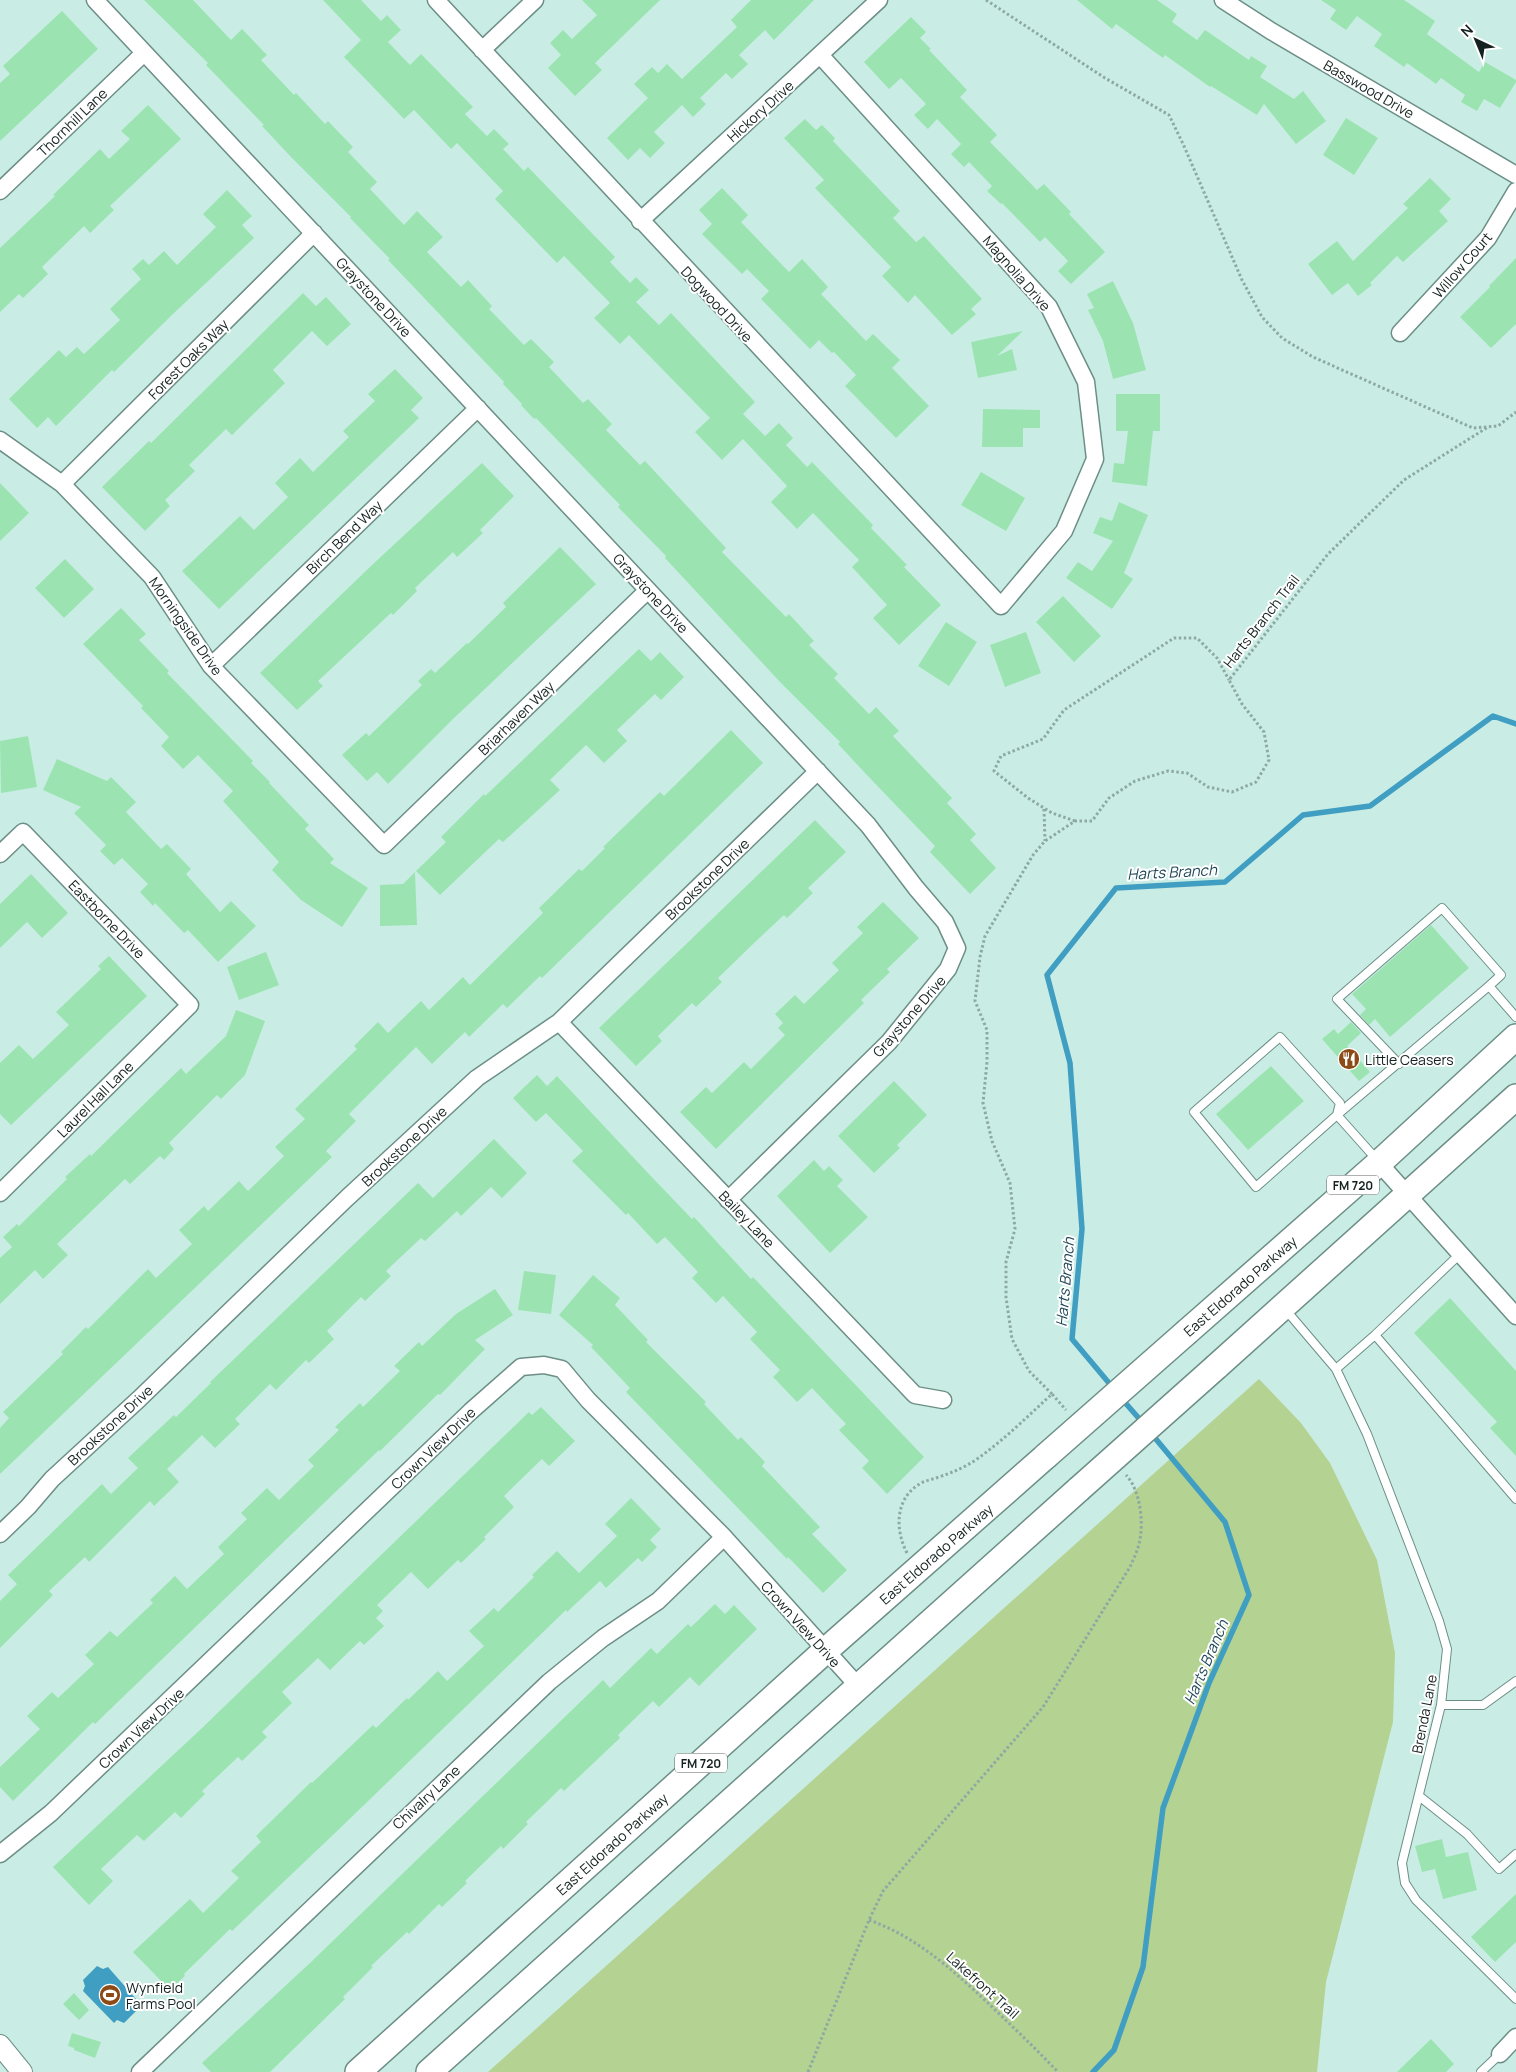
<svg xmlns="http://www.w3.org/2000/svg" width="1516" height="2072" viewBox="0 0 1516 2072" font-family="Manrope,sans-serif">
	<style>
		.green { fill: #b4d292 }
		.water { fill: #409ec2 }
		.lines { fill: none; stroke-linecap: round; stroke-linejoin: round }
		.stream { stroke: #409ec2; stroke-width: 5.5 }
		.building { fill: #9be4b1 }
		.service-casing { stroke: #6c8e86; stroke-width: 10 }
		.minor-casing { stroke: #6c8e86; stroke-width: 19 }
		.tertiary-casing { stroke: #6c8e86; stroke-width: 22 }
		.primary-casing { stroke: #6c8e86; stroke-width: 28 }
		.path { stroke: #8da9a2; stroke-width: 3; stroke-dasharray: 2.5 2.5; stroke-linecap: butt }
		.service { stroke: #fff; stroke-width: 8 }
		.minor { stroke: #fff; stroke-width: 16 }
		.tertiary { stroke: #fff; stroke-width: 20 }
		.primary { stroke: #fff; stroke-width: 25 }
		.primary-bridge-casing { stroke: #6c8e86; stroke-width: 28; stroke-linecap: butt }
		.primary-bridge { stroke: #fff; stroke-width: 25 }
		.labels { text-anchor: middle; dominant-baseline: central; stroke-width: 4; stroke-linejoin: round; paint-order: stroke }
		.shield { fill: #fff; stroke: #5a6462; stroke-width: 1 }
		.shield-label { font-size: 12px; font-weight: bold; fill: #14221f }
		.street-label { font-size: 14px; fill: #14221f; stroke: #fff }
		.poi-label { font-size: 14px; fill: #14221f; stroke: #fff; text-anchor: start }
		.water-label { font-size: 15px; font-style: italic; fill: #1f4758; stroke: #fff }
	</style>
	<rect width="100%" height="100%" fill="#c9ede4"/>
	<path class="green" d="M1259,1379L1301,1423L1330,1463L1377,1560L1395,1653L1393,1722L1326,1982L1317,2072H488Z"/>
	<path class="water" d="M97,1966L103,1969L108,1967L136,1999L135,2006L138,2009L124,2023L117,2020L114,2023L83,1991L85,1986L83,1980Z"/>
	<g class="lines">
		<path class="stream" d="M1114,1389L1072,1339L1082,1229L1070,1063L1047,975L1116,888L1225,882L1303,815L1370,806L1493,716L1516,724
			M1121,1398L1143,1423
			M1093,2072L1114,2050L1143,1967L1163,1808L1209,1683L1249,1595L1225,1522L1150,1432"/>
	</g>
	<path class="building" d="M144,0H193L231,40L242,29L267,55L261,60L294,95L296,93L325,124L328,121L353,147L348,152L377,182L370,189L404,225L417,211L443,237L427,252L461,287L468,280L492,306L489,309L524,345L531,339L554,362L549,367L583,403L588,399L612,424L606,430L640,465L645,461L726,548L722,552L786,617L789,614L814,641L809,645L838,674L834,678L869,714L876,707L899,731L893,736L952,798L947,803L976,834L970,840L996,868L970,894L930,852L935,846L866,774L838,744L840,742L780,682L665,558L666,556L618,507L620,505L536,418L534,419L521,405L522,404L503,384L504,382L388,260L390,259L350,218L351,217L291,157L262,126L264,125L206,65L208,63Z
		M323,0H361L381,21L387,15L401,30L388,42L410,65L421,54L473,107L465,114L487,136L494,129L509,144L503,149L524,171L528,167L615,257L610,262L630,283L636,277L649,290L636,302L659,325L671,313L755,402L743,414L765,436L779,423L793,438L786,445L807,467L812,462L873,525L871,528L907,565L904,567L941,605L899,645L873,618L887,605L852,567L859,560L813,513L797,529L771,502L787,486L743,439L722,460L695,432L710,418L629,335L620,344L594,318L610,303L564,256L557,263L495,199L503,191L457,143L451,149L414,110L404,119L344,57L361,40Z
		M582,0H660L595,63L602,70L575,96L548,68L561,55L550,43L563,30L572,39L597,15Z
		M751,0H814L774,40L765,30L739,55L748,64L732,79L726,73L700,98L706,104L693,117L682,105L654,132L665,143L650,158L640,148L628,160L607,138L648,98L634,84L652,67L658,73L667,64L682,79L737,27L731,20Z
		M1077,0H1157L1177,14L1172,22L1197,40L1205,30L1249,60L1251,56L1267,66L1260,77L1294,99L1303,91L1326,121L1296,144L1264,104L1257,115L1211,86L1210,87L1165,55L1163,58L1116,24L1112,29Z
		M1321,0H1404L1435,21L1427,34L1479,72L1485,62L1516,80V82L1500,108L1484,99L1477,111L1461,102L1465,95L1441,78L1436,84L1407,63L1404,67L1374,46L1382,34L1357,16L1346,30L1330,19L1336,10Z
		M62,11L98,49L0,141V83L10,74L3,66Z
		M911,17L926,32L920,38L931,49L929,50L967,90L960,97L997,135L990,142L1037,190L1044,184L1071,212L1069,214L1105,252L1071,284L1058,271L1068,261L1045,237L1040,242L1002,203L1001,204L987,191L992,186L969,162L964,167L951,154L961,144L937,119L928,129L914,115L926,104L901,78L889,89L864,62Z
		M148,105L181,139L110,206L114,210L90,233L84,226L42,267L48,274L23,298L19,294L0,312V248L55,196L53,195L100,149L109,159L130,139L121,131Z
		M1346,118L1378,138L1354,175L1323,155Z
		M805,119L816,130L822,125L835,138L833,141L900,211L893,218L916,242L924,236L982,299L971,309L976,314L952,335L915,295L908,303L882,276L891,267L815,188L824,180L784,138Z
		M1430,178L1451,199L1439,211L1448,221L1403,262L1397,256L1370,283L1372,285L1358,296L1348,283L1332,295L1308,264L1337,241L1353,261L1408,208L1403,204Z
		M722,188L748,215L741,222L789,272L802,259L828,287L821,294L866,341L873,334L900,360L892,368L929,406L896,438L845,386L856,375L834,352L832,353L819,340L810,349L761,299L769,291L747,269L742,274L702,234L712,224L699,210Z
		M227,190L252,216L242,225L254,238L174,313L114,372L112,370L56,426L48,417L37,428L9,399L59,350L66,357L77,347L84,354L120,320L110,309L141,279L132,269L143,259L149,265L164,251L177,265L216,227L203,214Z
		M1516,258V324L1491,348L1460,317L1490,287L1489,286Z
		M1113,281L1133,323L1146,370L1113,379L1103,341L1088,310L1094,308L1087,294Z
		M303,293L316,306L326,297L351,324L327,346L312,331L273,370L285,383L232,435L226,429L189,465L195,471L165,500L170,506L145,531L102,487L149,441L151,443Z
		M1023,331L997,356L1012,349L1017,370L978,378L971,342Z
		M395,369L423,398L411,410L419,418L219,609L182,571L240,516L254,530L288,497L275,483L300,458L313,472L349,437L343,431L375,401L368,394Z
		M1116,394H1160V431H1153L1147,486L1112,482L1114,463L1124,464L1128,431H1116Z
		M983,409L1040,410V428H1023V447H982Z
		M482,463L514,496L480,530L483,533L457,557L453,552L415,588L417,591L393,615L391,613L318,681L323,686L297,710L260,673L372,565Z
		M981,472L1025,498L1006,531L961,505Z
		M0,483L29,513L0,541Z
		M1119,502L1148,515L1124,573L1133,579L1112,609L1066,578L1078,562L1092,571L1113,541L1093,533L1100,517L1112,521Z
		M560,547L596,584L452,720L388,784L377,772L367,781L342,755L366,733L369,736L422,685L418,681L431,669L435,673L467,643L468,644L506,607L503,603Z
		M65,559L94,589L64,618L35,588Z
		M1063,596L1101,636L1074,662L1036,622Z
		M121,608L146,634L139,640L169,671L167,673L253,761L251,763L270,782L269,783L309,825L305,829L334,859L330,863L368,888L342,927L301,900L272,870L279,862L223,801L233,791L198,755L183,769L161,746L169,737L141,708L143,706L83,644Z
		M946,622L977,642L949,686L918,666Z
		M1026,632L1041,673L1005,687L990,645Z
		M639,649L651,661L660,652L684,677L661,700L655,694L617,730L627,741L604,763L586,745L550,780L560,790L503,842L499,839L440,895L416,871L446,842L441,837L484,794L485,796Z
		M731,730L763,763L542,978L540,976L507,1008L503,1004L469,1037L465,1032L432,1064L416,1047L349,1114L356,1121L326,1151L332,1157L0,1474V1428L9,1418L3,1412L63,1354L61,1352L86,1327L88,1329L148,1269L156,1278L192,1244L179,1230L204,1206L208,1211L239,1181L248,1191L284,1156L275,1147L305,1119L295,1109L357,1049L354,1046L378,1022L388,1033L421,1001L429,1010L463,977L470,985L543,913L539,908L579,869L582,871L605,848L603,847L660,792L664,796Z
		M28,736L37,787L1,793L0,741Z
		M57,759L107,781L111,777L136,802L126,812L161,849L167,844L191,869L186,874L220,912L231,901L256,926L218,962L188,930L184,933L155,903L153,906L140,892L148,884L122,858L114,865L100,851L106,845L74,813L81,807L43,790Z
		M815,820L846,852L808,888L813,893L787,918L784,915L753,944L718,978L722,982L696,1007L692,1003L658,1036L662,1041L636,1066L599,1028Z
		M415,872L417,925L380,926V885L403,884Z
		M31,874L68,913L42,938L27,922L0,948V904Z
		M883,902L919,938L887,969L890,972L861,1000L864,1003L716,1149L680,1112L706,1087L712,1093L744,1062L751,1069L785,1035L778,1028L783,1023L775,1014L795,995L804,1004L839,970L832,963L863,933L857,927Z
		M1431,925L1469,968L1390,1037L1375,1019L1369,1025L1360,1015L1366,1009L1352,994Z
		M266,952L279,985L239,1000L227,967Z
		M109,956L147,996L11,1125L0,1114V1063L19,1045L33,1059L69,1025L56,1012L101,969L98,966Z
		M236,1010L265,1021L245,1075L221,1099L217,1095L169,1143L174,1149L164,1160L160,1156L130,1184L125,1179L57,1244L68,1255L43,1279L35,1270L0,1304V1258L12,1247L3,1237L17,1224L19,1226L67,1179L65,1177L90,1154L91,1156L181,1068L186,1074L226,1036Z
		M1351,1022L1361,1033L1347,1046L1370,1072L1359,1081L1322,1039L1334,1029L1338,1034Z
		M1271,1066L1304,1101L1248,1150L1216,1114Z
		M537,1075L547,1086L557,1076L648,1173L692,1219L694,1217L751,1279L753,1277L924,1457L887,1494L862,1468L869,1461L839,1430L846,1424L812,1388L797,1402L773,1377L780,1370L750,1339L757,1332L723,1296L716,1303L692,1278L698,1272L665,1237L657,1244L628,1213L626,1215L572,1161L583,1151L546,1113L536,1122L513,1098Z
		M894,1081L927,1115L897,1145L900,1148L874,1173L838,1136Z
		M494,1139L527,1173L502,1198L491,1187L461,1216L457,1211L425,1241L421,1238L386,1271L391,1276L365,1301L361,1297L327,1331L334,1339L309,1363L306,1360L276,1390L270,1384L235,1419L240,1424L215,1448L202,1435L167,1469L179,1482L154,1506L150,1501L89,1562L85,1557L49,1591L53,1595L0,1648V1601L17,1584L8,1575L102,1484L111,1494L138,1468L128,1458L174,1415L176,1417L211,1383L210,1382L418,1183L433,1198Z
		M814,1160L824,1171L829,1166L843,1180L837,1186L868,1217L830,1253L777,1196Z
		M524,1271L556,1275L551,1314L518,1310Z
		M593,1275L620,1298L615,1305L648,1340L646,1342L706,1402L704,1404L738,1440L741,1437L765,1462L762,1466L820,1527L812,1534L847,1570L823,1593L788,1557L787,1559L626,1392L630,1388L591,1347L593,1345L559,1315Z
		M495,1289L513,1315L475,1340L485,1349L440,1395L438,1394L380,1451L379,1450L95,1724L93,1722L13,1801L0,1787V1767L40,1729L27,1716L52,1692L58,1698L94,1664L85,1655L110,1631L117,1637L153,1603L150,1600L175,1576L187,1589L224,1554L218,1547L247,1519L241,1513L267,1488L279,1500L314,1466L308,1460L339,1430L335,1427L360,1403L363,1407L400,1371L394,1366L419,1342L422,1346L456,1314Z
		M1450,1298L1516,1371V1456L1490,1428L1497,1422L1414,1333Z
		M541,1407L575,1441L549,1466L542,1459L504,1496L514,1507L484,1537L486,1539L461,1563L458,1560L428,1589L411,1572L377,1605L383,1611L376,1618L384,1626L364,1645L360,1641L330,1670L318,1658L282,1692L292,1703L262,1732L267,1737L242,1761L238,1757L202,1791L205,1794L181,1818L175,1812L144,1841L137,1835L101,1869L113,1881L89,1905L53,1867L201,1729L529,1412L532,1415Z
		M631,1498L661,1529L650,1540L657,1547L642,1562L638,1558L606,1588L600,1581L567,1612L566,1610L334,1834L232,1931L230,1929L184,1974L185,1976L170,1990L133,1952L190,1899L203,1913L239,1878L231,1871L261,1842L256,1836L311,1782L312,1783L373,1725L376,1728L407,1698L408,1700L438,1671L447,1681L484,1646L469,1631L494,1608L498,1612L534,1577L532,1575L557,1551L579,1573L617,1536L605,1524Z
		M715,1604L725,1614L734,1605L757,1629L699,1686L690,1677L659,1707L653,1701L618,1735L620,1738L564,1791L561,1788L526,1822L528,1824L503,1849L501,1846L465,1881L467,1883L442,1907L439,1904L409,1934L407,1932L371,1966L373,1967L343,1997L345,1999L270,2072H211L202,2063L310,1963L603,1680L610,1688L651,1648L657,1654L688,1624L691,1627Z
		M1442,1839L1446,1857L1468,1852L1477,1890L1443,1899L1435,1869L1422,1872L1415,1846Z
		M1516,1894V1942L1495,1962L1471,1937Z
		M74,1993L89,2010L79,2020L63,2004Z
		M72,2033L101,2042L95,2058L74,2050V2048L68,2046Z
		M1431,2039L1454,2064L1446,2072H1397Z"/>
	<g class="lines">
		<g class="service-casing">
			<path id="service" d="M1399,1064L1337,999L1442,908L1501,975L1489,986
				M1337,1115L1340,1103L1280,1037L1194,1112L1256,1187L1337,1115L1378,1161
				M1337,1115L1489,986L1516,1017
				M1285,1309L1336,1369L1367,1434L1439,1621L1447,1649L1441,1705L1402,1863L1405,1883L1416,1900L1516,1999
				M1375,1335L1516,1499
				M1336,1369L1375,1335L1460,1254
				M1441,1705H1483L1516,1681
				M1419,1796L1467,1834L1499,1869L1516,1854
				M1481,2072L1500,2054"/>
		</g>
		<g class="minor-casing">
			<path id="minor" d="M95,0L868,825L916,888L945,922L957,948L948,969L889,1042L728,1200
				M436,0L1001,606L1064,531L1095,459L1086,382L1049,307L820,55
				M1223,0L1271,31L1516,175
				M482,50L535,0
				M0,191L144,53
				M640,221L879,0
				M1400,333L1488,238L1516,191
				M0,440L62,484L152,577L211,666L384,845L648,590
				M62,484L314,233
				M211,666L478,408
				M0,854L23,832L190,1005L0,1193
				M559,1022L915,1395L943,1400
				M1379,1163L1516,1316
				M0,1534L28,1507L52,1479L139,1399L347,1198L477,1078L559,1022L818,771
				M0,1854L51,1813L471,1411L521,1367L544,1365L562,1369L588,1400L724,1537L858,1686
				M1500,2054L1516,2037
				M140,2072L549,1682L603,1638L658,1601L724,1537"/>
		</g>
		<g class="tertiary-casing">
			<path id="tertiary" d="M0,2045L22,2072"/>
		</g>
		<g class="primary-casing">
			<path id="primary" d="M1188,1331L1379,1163L1516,1037
				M1216,1367L1516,1097
				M358,2072L825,1651L1046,1456
				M429,2072L1079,1489"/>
		</g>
		<path class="path" d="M986,0L1105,78L1169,115L1184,146L1242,280L1262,317L1282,338L1313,357L1473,428L1498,426L1516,412
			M1044,809L1045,841
			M1075,821L1052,813L1028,798L994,771L1001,756L1043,739L1064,710L1174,638H1197L1217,658L1229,680
			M1052,1394L1029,1371L1012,1339L1006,1297V1262L1015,1229L1010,1183L992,1141L983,1103L987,1062V1030L975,1001L980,957L985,936L1033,855L1045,841L1075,821H1092L1109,798L1135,781L1168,771L1187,773L1208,787L1232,792L1256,782L1269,760L1264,732L1242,704L1229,680L1328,554L1404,480L1488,427
			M907,1553C895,1530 895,1500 918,1485C923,1481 930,1480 936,1478C951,1473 964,1468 977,1459C1004,1440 1028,1416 1052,1394L1066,1410
			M869,1920C917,1937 954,1971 990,2005C1013,2027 1036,2049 1058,2072
			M808,2072L869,1920L883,1891L1043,1707L1130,1567C1133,1560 1137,1552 1139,1544C1144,1524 1141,1491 1126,1475"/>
		<use href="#service" class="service"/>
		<use href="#minor" class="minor"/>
		<use href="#tertiary" class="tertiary"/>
		<use href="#primary" class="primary"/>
		<g class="primary-bridge-casing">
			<path id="primary-bridge" d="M1046,1456L1188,1331
				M1079,1489L1216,1367"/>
		</g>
		<use href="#primary-bridge" class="primary-bridge"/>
	</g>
	<defs>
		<g id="restaurant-disc" transform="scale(1.125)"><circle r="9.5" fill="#8c4b16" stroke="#fff"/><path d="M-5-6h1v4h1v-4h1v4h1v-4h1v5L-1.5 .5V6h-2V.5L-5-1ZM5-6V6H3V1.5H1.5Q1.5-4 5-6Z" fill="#fff"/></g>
		<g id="stadium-disc" transform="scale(1.125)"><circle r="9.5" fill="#8c4b16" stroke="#fff"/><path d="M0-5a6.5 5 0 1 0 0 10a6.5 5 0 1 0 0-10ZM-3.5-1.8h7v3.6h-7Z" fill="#fff"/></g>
	</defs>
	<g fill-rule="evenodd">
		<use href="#restaurant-disc" x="1349" y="1059"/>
		<use href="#stadium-disc" x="110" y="1995"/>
	</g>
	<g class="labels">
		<g class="shield">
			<rect x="1327" y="1175.5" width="52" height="19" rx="4"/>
			<rect x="675" y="1753.5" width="52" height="19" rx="4"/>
		</g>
		<g class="shield-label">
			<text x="1353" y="1185">FM 720</text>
			<text x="701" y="1763">FM 720</text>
		</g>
		<g class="street-label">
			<text transform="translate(1369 89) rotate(30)">Basswood Drive</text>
			<text transform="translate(760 111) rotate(-42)">Hickory Drive</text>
			<text transform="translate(72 122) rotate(-44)">Thornhill Lane</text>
			<text transform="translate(1462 265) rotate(-49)">Willow Court</text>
			<text transform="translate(1017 273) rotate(49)">Magnolia Drive</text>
			<text transform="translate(374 297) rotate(47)">Graystone Drive</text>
			<text transform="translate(717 304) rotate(47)">Dogwood Drive</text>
			<text transform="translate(188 359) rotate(-45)">Forest Oaks Way</text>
			<text transform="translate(344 537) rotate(-44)">Birch Bend Way</text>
			<text transform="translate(651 593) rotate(47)">Graystone Drive</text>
			<text transform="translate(1261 621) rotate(-52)">Harts Branch Trail</text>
			<text transform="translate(186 626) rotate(55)">Morningside Drive</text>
			<text transform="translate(516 718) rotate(-44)">Briarhaven Way</text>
			<text transform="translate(707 879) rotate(-44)">Brookstone Drive</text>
			<text transform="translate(107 919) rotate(46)">Eastborne Drive</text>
			<text transform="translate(909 1016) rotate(-49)">Graystone Drive</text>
			<text transform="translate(95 1099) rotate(-45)">Laurel Hall Lane</text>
			<text transform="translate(404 1146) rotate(-43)">Brookstone Drive</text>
			<text transform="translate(747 1219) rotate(46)">Bailey Lane</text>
			<text transform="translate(1240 1286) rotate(-41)">East Eldorado Parkway</text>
			<text transform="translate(110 1425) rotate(-43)">Brookstone Drive</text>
			<text transform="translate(433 1448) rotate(-44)">Crown View Drive</text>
			<text transform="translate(936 1554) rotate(-41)">East Eldorado Parkway</text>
			<text transform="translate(801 1624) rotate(48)">Crown View Drive</text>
			<text transform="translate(1424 1714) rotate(-79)">Brenda Lane</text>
			<text transform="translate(141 1728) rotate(-43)">Crown View Drive</text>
			<text transform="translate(426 1797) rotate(-43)">Chivalry Lane</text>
			<text transform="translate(612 1844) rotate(-42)">East Eldorado Parkway</text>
			<text transform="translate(983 1985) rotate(42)">Lakefront Trail</text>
		</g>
		<g class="poi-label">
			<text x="1365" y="1059">Little Ceasers</text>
			<text x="126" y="1987">Wynfield<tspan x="126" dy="16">Farms Pool</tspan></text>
		</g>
		<g class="water-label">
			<text transform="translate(1172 872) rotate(-3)">Harts Branch</text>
			<text transform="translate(1065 1282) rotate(-85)">Harts Branch</text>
			<text transform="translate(1206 1662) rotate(-67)">Harts Branch</text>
		</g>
	</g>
	<g transform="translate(1476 40) rotate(316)" stroke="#ffffff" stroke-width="4" paint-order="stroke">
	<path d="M0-4L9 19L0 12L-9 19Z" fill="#14221f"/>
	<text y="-8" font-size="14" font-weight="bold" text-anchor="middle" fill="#14221f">N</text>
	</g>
</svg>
